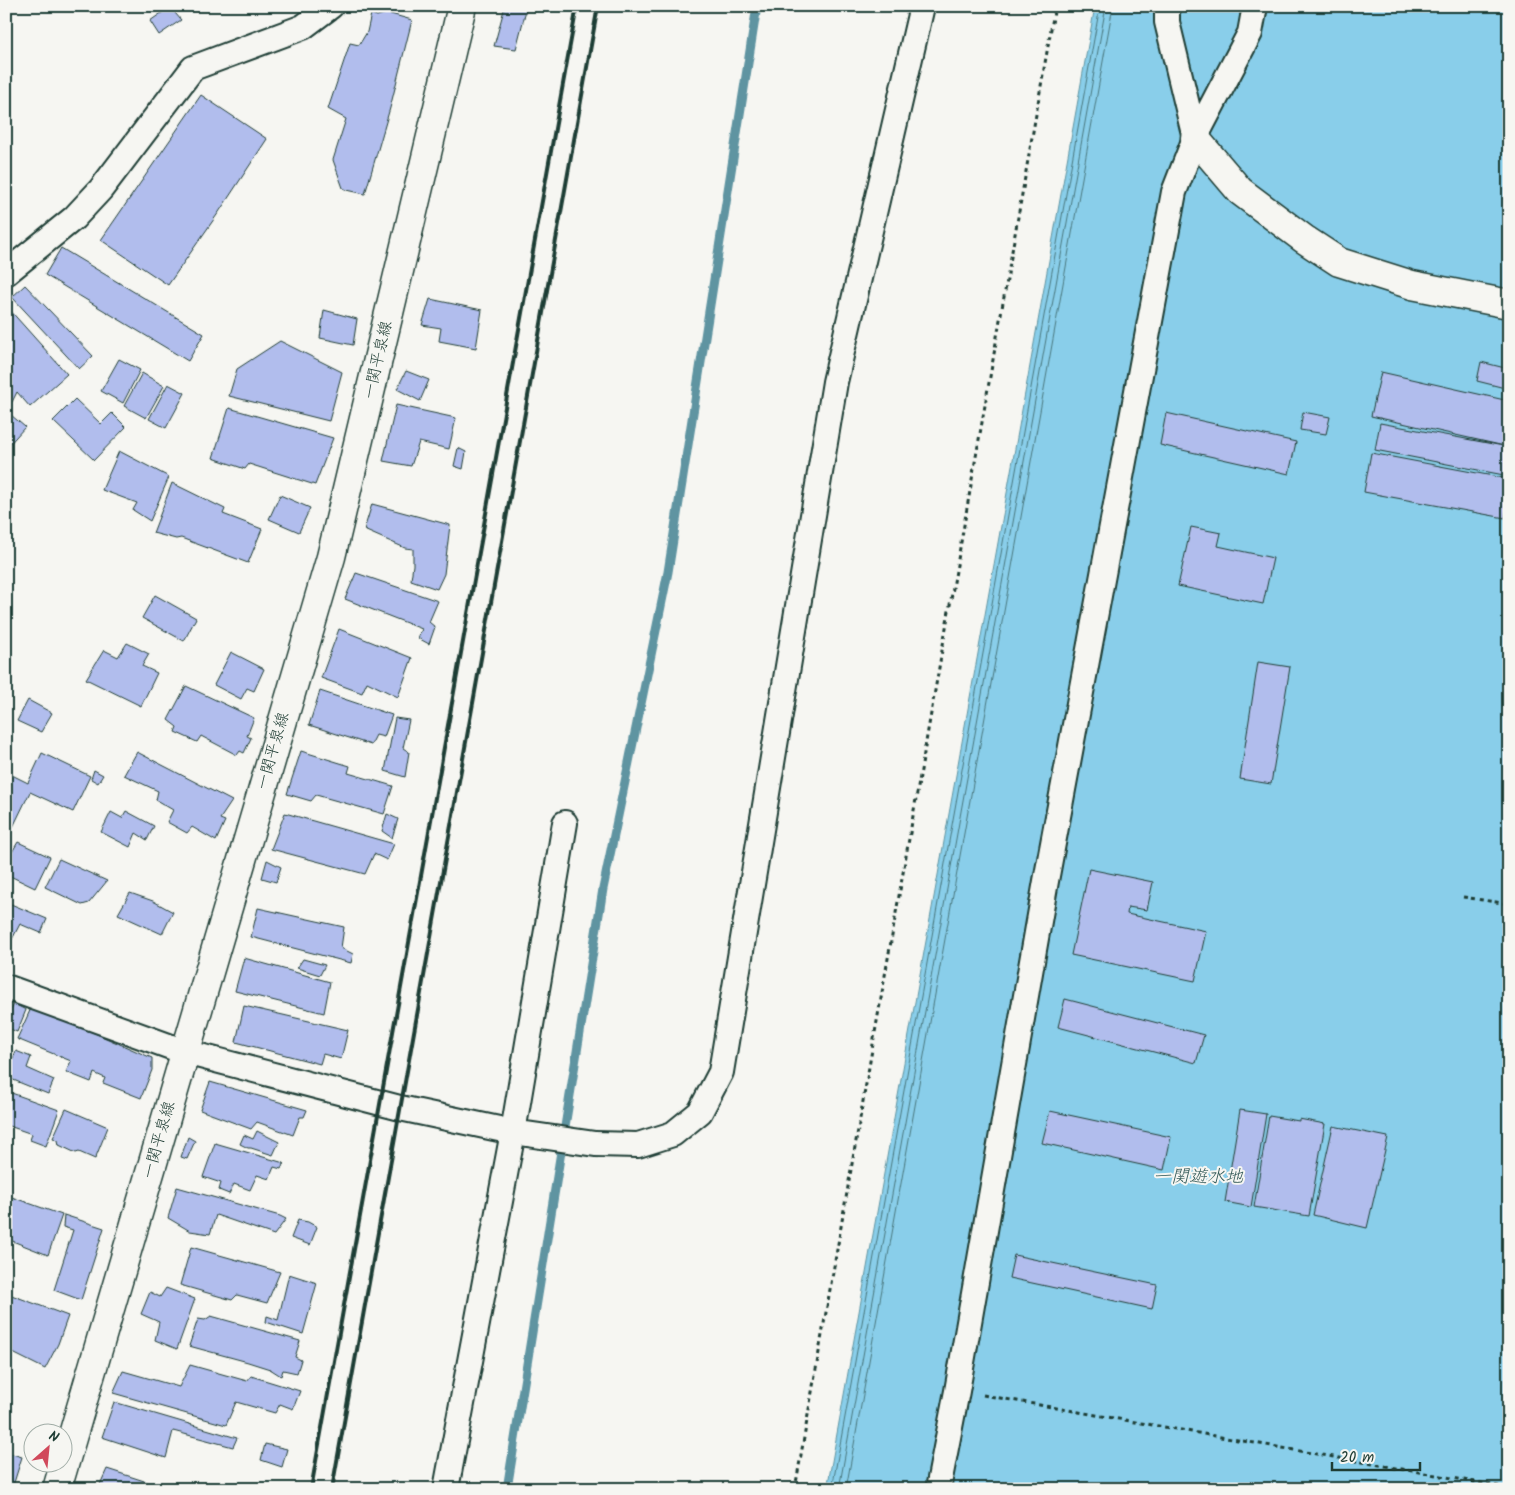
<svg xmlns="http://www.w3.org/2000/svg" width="1515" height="1495" viewBox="0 0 1515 1495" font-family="Kalam,'Klee One',sans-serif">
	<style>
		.water { fill: #89ceea; stroke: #5f94a1 }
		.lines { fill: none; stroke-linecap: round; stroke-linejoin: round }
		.shore { stroke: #49777d; stroke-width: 1 }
		.stream { stroke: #5f94a1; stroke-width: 9 }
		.building { fill: #b1bded; stroke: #1f3d34 }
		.minor-casing { stroke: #1f3d34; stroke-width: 28 }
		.tertiary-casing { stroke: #1f3d34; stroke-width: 31 }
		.secondary-casing { stroke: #1f3d34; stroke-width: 31 }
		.path { stroke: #1f3d34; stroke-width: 3; stroke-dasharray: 4 4; stroke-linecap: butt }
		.minor { stroke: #f6f6f2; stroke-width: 24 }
		.tertiary { stroke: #f6f6f2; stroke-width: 28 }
		.secondary { stroke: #f6f6f2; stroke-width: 28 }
		.rail { stroke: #1f3d34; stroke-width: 4 }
		.labels { text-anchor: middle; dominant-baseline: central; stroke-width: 4; stroke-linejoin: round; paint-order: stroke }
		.street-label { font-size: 16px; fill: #1f3d34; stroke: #f6f6f2 }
		.water-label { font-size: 18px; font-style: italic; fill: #345a58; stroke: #f6f6f2 }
	</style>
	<rect width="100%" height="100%" fill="#f6f6f2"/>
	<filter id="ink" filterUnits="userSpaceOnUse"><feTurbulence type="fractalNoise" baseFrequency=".02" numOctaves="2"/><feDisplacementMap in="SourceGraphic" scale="10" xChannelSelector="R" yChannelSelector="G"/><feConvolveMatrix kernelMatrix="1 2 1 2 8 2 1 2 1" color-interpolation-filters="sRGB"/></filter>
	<g filter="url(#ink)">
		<path class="water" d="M1095,6H1509V1489H827Z"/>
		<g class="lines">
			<path class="shore" d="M832,1489L1100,6
				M839,1489L1106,6
				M846,1489L1113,6"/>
			<path class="stream" d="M507,1489L603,889L668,572L757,6"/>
		</g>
		<path class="building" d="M505,6H527L516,49L494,46Z
			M170,7L181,20L159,35L150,21Z
			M387,13L412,20L390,108L365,194L347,190L343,188L333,160L346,119L328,109L350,43L359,45L367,32L371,14L377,16Z
			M201,95L267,139L219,212L168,285L101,240Z
			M61,248L204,334L188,361L45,275Z
			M25,285L93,356L79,369L12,297Z
			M430,299L482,310L476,348L439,341L441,328L422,325Z
			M8,308L67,374L30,407L17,392L12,402L6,408V310Z
			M324,310L357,319L353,345L320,338Z
			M280,341L342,372L329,421L229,396L237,369Z
			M119,359L140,370L123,403L101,391Z
			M1481,362L1509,369V389L1477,381Z
			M406,371L429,380L420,401L397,389Z
			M1381,372L1509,401V447L1371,416Z
			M142,373L164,386L146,418L124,406Z
			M168,384L185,393L166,428L149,419Z
			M75,399L101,424L112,413L126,427L94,460L53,421Z
			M396,405L456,418L449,449L419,442L411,466L383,461Z
			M229,408L333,438L315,485L249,464L245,469L213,458Z
			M1303,412L1330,417L1326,434L1300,430Z
			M1166,413L1296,442L1289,474L1160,445Z
			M11,415L25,427L6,448V421Z
			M1380,423L1509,447V476L1375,450Z
			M458,448L466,452L463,469L454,466Z
			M119,451L169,477L150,521L133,510L137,503L102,490Z
			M1371,453L1509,479V497L1505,518L1364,492Z
			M172,483L225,509L223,514L262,529L248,563L181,538L176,539L153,533Z
			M280,495L310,508L299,532L269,519Z
			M372,504L450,525L444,574L437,589L411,580L413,565V549L405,548L364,530Z
			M1191,527L1221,533L1218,546L1273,558L1263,604L1178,586Z
			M356,573L438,601L429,622L435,627L429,644L418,638L422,629L345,599Z
			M155,595L196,618L184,641L142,618Z
			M339,629L412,658L398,697L367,682L362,693L321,678Z
			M127,643L149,654L142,666L157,673L141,706L86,679L104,650L118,657Z
			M231,652L264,669L254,691L247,688L241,699L214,685Z
			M1258,662L1290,667L1271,784L1240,779Z
			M186,686L254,718L247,736L251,738L244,753L240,751L237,755L201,736L197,742L175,732L177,727L168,720Z
			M320,691L392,715L384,737L376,735L371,745L309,725Z
			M28,700L52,713L41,732L17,721Z
			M395,718L409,720L403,748L409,752L405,777L385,771Z
			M301,751L350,766L348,773L393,786L384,814L316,795L311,801L287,794Z
			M137,752L232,801L220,819L225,821L216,841L192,827L187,833L167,822L173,810L156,800L158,791L124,775Z
			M42,753L90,776L73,812L30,792L13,827L6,824V786L12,775L28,783Z
			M94,770L103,775L98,783L91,779Z
			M126,811L154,826L147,840L136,833L130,847L101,832L111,812L122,818Z
			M285,813L394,844L387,860L374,854L365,874L271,849Z
			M387,814L398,819L392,838L382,831Z
			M18,842L50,857L35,888L6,874V849L7,848L12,852Z
			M59,859L107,881L89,903L82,905L45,887Z
			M267,860L281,867L276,882L262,878Z
			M1089,869L1153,882L1147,910L1128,907L1127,914L1206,931L1195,981L1071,955Z
			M130,893L153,901L173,912L162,934L118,914Z
			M6,902L47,919L41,933L20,924L9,945L6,943Z
			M258,908L344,927L341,948L353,954L351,963L251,937Z
			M244,958L330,982L324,1013L235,991Z
			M303,959L325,965L320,975L297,968Z
			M1065,999L1204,1035L1196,1063L1058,1027Z
			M14,1004L26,1010L17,1032L6,1027V1021Z
			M32,1006L152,1058V1070L141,1098L103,1083L105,1078L94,1073L91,1082L66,1072L71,1061L17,1039Z
			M244,1006L348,1030L341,1059L323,1054L320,1064L236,1042Z
			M16,1051L31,1057L27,1068L54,1080L48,1094L6,1077V1074Z
			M210,1082L307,1110L304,1117H300L293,1135L257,1122L251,1129L200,1110Z
			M6,1091L59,1110L46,1146L30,1140L32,1134L6,1125Z
			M66,1109L108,1127L95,1159L79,1152L76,1153L59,1145L58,1140L53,1138Z
			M1240,1110L1266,1114L1251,1207L1225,1202Z
			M1050,1111L1171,1137L1164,1170L1042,1143Z
			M1269,1116L1299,1121V1119L1325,1124L1309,1216L1254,1207Z
			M1333,1126L1388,1137L1367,1228L1313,1215Z
			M257,1131L279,1142L273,1155L251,1148H248L240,1144L244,1135L253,1139Z
			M188,1137L195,1141L187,1159L181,1157Z
			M215,1143L284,1163L281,1169L274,1167L269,1179L257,1175L250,1190L234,1184L229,1194L219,1190L221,1183L203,1177Z
			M177,1187L280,1216L286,1219L274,1235L216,1215L210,1234L190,1231L168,1218Z
			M6,1195L62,1215L48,1255L10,1240L6,1238Z
			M64,1215L104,1228L81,1300L54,1290L73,1230L63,1227Z
			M298,1220L308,1222L317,1227L310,1245L291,1238Z
			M191,1247L280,1272L267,1303L237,1295L232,1300L180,1285Z
			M1014,1255L1157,1285L1152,1309L1009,1278Z
			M289,1274L317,1283L303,1334L266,1322L267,1316L278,1320Z
			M166,1288L195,1299L177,1349L155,1340L159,1322L141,1314L150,1292L160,1297Z
			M6,1293L68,1316L58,1344L45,1369L11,1352L10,1345L6,1344Z
			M211,1316L300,1341L295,1357L301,1360L297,1373L283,1370L281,1376L270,1369L248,1362L189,1346L198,1319L205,1320Z
			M190,1365L247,1381L251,1376L300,1391L293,1409L280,1404L275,1413L236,1402L226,1425L113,1393L123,1371L179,1387Z
			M114,1402L237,1438L233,1447L173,1431L166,1458L102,1437Z
			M265,1444L287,1449L282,1467L261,1460Z
			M6,1452L22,1457L12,1489H6Z
			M107,1469L169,1489H98Z"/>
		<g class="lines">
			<g class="minor-casing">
				<path id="minor" d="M1167,6V22L1195,138
					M6,273L74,218L101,189L193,68L303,27L331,6
					M6,987L185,1052L400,1108L513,1132L595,1144L638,1145L673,1134L700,1112L721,1072L835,382L922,6
					M446,1489L513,1132L565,823
					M938,1489L957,1391L1046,881L1174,192L1195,138L1250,33L1255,6"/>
			</g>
			<g class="tertiary-casing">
				<path id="tertiary" d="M1195,138L1240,191L1304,239L1339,262L1412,285L1509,304"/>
			</g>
			<g class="secondary-casing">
				<path id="secondary" d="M57,1489L331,557L462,6"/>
			</g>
			<path class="path" d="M1463,897L1509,904
				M983,1395L1509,1488
				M795,1489L1055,6"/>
			<use href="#minor" class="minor"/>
			<use href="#tertiary" class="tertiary"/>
			<use href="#secondary" class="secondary"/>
			<path class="rail" d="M311,1489L577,6
				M332,1489L598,6"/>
		</g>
	</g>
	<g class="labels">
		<g class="street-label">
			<text transform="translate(378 360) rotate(-77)">一関平泉線</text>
			<text transform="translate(273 751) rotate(-74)">一関平泉線</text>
			<text transform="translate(159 1140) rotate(-74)">一関平泉線</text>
		</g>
		<g class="water-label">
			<text x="1198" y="1177">一関遊水地</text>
		</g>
	</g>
	<rect width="1515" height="1495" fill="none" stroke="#f6f6f2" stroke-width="25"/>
	<rect x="12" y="12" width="1490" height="1470" fill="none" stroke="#1f3d34" stroke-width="2" filter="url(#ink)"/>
	<g transform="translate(48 1448) rotate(27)"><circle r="24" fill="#f6f6f2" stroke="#a0aca6"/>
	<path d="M0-4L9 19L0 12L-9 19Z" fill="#d1495b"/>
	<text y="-8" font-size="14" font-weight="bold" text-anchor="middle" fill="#1f3d34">N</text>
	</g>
	<path d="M1332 1462v8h88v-8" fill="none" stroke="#1f3d34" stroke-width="2.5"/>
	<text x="1340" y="1462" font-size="15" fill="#1f3d34" stroke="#f6f6f2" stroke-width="4" paint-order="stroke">20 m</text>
</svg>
